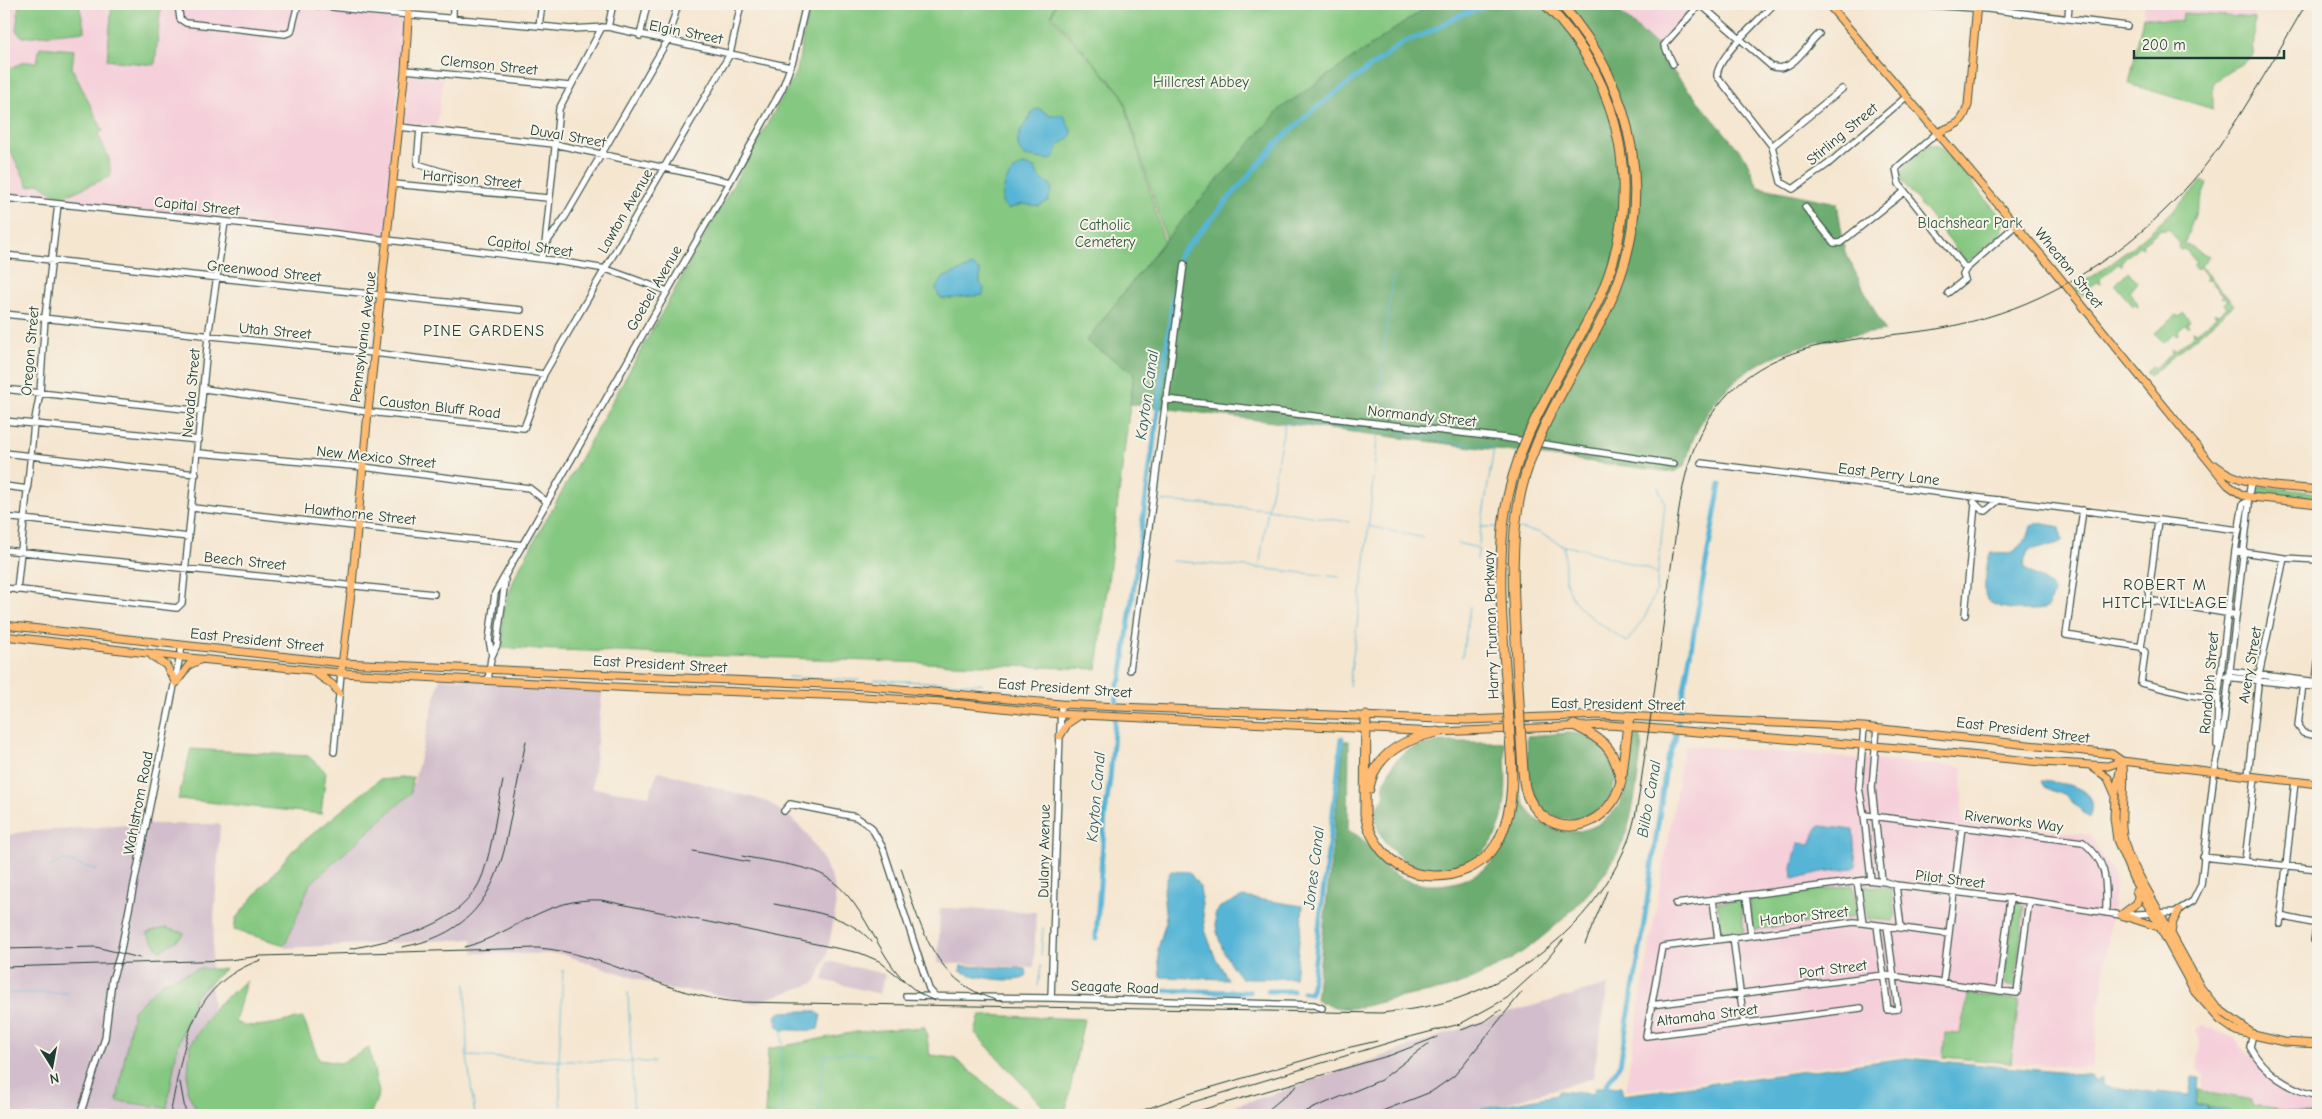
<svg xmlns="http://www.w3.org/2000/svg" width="2322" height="1119" viewBox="0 0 2322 1119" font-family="'Comic Neue',sans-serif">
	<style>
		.built { fill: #f5cfda }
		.industrial { fill: #d1bdcb }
		.green { fill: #85c881; stroke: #52825a }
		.forest { fill: #6cac6f; stroke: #467452 }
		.water { fill: #57b5d6; stroke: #3b7985 }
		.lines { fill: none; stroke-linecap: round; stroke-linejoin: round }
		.stream { stroke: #57b5d6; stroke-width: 1 }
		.canal { stroke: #57b5d6; stroke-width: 5 }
		.ferry { stroke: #2d5b5c; stroke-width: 1; stroke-dasharray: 6 5; stroke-linecap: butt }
		.minor-casing { stroke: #3f564b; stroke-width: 8 }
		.major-casing { stroke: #3f564b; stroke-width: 9 }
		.highway-casing { stroke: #3f564b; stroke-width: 11 }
		.minor { stroke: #fff; stroke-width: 5.5 }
		.major { stroke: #febb71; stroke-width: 7 }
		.highway { stroke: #febb71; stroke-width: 9 }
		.rail { stroke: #1f3d34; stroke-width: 1 }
		.highway-bridge-casing { stroke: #3f564b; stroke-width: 11; stroke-linecap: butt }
		.highway-bridge { stroke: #febb71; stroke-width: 9 }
		.labels { text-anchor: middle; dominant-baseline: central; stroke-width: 4; stroke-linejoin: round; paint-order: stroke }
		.street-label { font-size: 15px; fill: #1f3d34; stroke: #f7f3e8 }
		.park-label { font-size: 15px; fill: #335943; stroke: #f7f3e8 }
		.neighbourhood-label { font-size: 16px; letter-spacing: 1px; fill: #1f3d34; stroke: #f7f3e8 }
		.water-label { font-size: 16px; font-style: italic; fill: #2d5b5c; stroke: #f7f3e8 }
	</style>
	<rect width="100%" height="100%" fill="#f7f3e8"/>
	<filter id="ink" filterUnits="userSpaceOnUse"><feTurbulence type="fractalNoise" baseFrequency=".02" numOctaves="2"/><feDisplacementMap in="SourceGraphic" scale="10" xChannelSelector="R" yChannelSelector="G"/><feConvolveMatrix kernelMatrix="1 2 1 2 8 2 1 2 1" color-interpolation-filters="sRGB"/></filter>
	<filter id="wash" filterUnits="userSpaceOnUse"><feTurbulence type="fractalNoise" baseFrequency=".0096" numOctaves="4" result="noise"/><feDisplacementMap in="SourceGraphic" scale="20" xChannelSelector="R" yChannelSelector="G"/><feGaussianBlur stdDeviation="1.12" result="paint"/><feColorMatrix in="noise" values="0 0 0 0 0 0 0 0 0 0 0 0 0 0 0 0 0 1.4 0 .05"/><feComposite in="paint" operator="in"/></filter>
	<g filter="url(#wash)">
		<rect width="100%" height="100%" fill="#f5e6d0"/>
		<path class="built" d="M4,4H270L406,20L399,69L387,240L4,194Z
			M1611,4H1696L1658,47Z
			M2145,4H2256L2251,56L2132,81Z
			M409,74L443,78L437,126L404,122Z
			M1684,745L1962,767V820L2090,835L2116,879L2092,1068L1906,1055L1625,1091Z
			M2202,1025L2234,1038L2268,1073L2293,1092L2318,1099V1115L2201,1101L2204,1075L2197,1070L2200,1041L2195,1030Z"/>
		<path class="industrial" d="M440,678L603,686L592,788L649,796L658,771L768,802L792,819L806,833L824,861L834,885L836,908L827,955L815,983L755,1003L703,992L671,990L562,954L474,953L472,939L284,948L310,884L411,793Z
			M143,824H220L211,972L215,1071L303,1115H4V836L22,832Z
			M940,908L1036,912L1034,967L938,963Z
			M828,961L885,974L880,994L823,980Z
			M1608,985L1593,1078L1465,1115H1204L1277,1093L1503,1014Z"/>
		<path class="green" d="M19,4H79L85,31L23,37L16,31Z
			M112,4H161L155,65L107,60Z
			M812,4H1055L1051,16L1122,95L1164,241L1086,341L1134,373L1097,669L502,648L503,609L517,572L797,71L806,22Z
			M1056,4H1423L1421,11L1281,108L1166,239L1122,94L1052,15Z
			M2183,13L2255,18L2253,56L2213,82V109L2129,84L2143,17L2182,22Z
			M40,47L74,50L72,68L103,131L98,134L109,159L111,176L65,196H58L39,183L29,187L4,139V78L10,68L24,62H37Z
			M1929,145H1935L1940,147L2005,221L2001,234L1970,260H1965L1902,181C1898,164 1918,155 1929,145Z
			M2202,181L2207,183L2184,244L2209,256L2201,266L2234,305L2149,377L2146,373L2152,366L2155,368L2173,353L2172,349L2176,350L2194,335L2193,331L2197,332L2216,317L2214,313L2218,315L2227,308L2224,304L2227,300L2225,297L2221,298L2223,295L2210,280H2205L2208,277L2200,268L2197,270L2193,266L2196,262L2185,249L2180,250L2178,247L2180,244L2168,228L2164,231L2161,229L2142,244L2143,248L2139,246L2121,262L2122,266L2118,264L2100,279L2101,284L2097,282L2089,288L2092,292L2086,295H2081L2075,288H2084L2088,279C2131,251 2167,219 2202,181Z
			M2128,271L2137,282L2129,292L2137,302L2138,307L2135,305L2133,306L2115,285Z
			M2183,313L2190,321L2187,323L2189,327L2185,325L2178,331L2179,334L2178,336L2174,334L2163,343L2155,333L2177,315L2179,317Z
			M2258,486L2318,493V501L2258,495Z
			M191,749L308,756L326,772L321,814L178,799Z
			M413,777L411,793L310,884L285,945L234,930L236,918L293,850L379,780Z
			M1853,885L1857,916L1752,930L1749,898Z
			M1866,886L1891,888L1895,917L1892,921L1868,919L1863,890Z
			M1739,900L1741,901L1744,931L1721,934L1717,903Z
			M2015,903L2024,905L2015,986L2013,987L2004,984Z
			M165,928L185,933L177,940L160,951L147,933Z
			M198,969H225L195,996L177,1048L167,1108L117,1101L133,1011L163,982Z
			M246,981L235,1022C255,1031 282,1021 303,1018L319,1060L341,1063L369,1048L379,1093L370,1115H212L197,1110L187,1091L190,1045L216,1006Z
			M1968,994L2019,1000L2011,1063L1943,1057L1945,1033L1960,1034C1962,1017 1967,1009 1968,994Z
			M980,1015L1084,1019L1065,1115H1051L975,1033Z
			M925,1027L930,1055L954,1058L1024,1115H765L768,1049L856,1032Z
			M2198,1090L2252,1100V1106L2318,1115H2250L2196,1105Z"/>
		<path class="forest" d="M1423,4H1611L1658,47L1661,57L1745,157L1758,187L1837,203L1845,252L1885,331C1803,341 1733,354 1694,437C1690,446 1688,457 1685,466L1673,472L1130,404L1134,373L1086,341L1166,239L1281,108L1421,11Z
			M1569,733C1586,734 1597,739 1607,754C1642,808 1551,849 1531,790C1526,774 1528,753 1527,736Z
			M1630,735H1640L1642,743C1638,772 1634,818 1622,844C1603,886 1549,936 1510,960C1493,970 1473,979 1455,986C1438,992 1419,993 1402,997C1370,1003 1347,1018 1316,999L1344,741H1349L1348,831C1372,839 1373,862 1394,874C1428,895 1476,885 1500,853C1513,836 1516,812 1519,791C1522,799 1526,808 1532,815C1558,844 1606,833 1622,799C1631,781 1629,755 1630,735Z
			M1443,742H1504C1506,774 1509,805 1496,835C1492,844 1484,852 1476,858C1462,866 1445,873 1429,870C1404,866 1370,838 1377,809C1378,805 1382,800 1385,796C1382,786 1384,783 1388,774C1401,747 1416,745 1443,742Z"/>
		<path class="water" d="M1039,109L1050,115H1064L1072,133L1069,138L1058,146L1056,154L1051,160L1024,156C1008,138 1027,125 1034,110Z
			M1023,165L1035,168L1039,178L1050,184L1052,189L1048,201L1039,206L1022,204L1008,209L1002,203C1003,187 1006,172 1023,165Z
			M973,266L980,271V284L984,288L983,295L943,299L939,296L936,288L944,277Z
			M2039,523L2060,527L2062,541C2053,547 2039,546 2028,551L2024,561L2025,569L2050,585L2054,594L2047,608C2036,612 1994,611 1987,599C1983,592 1985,583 1986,576C1987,568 1987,559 1991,553L2011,554L2027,538L2031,526Z
			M2041,781C2063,783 2102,786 2089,818L2066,796L2044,787Z
			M1821,826L1853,830L1856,866L1853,868L1822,872L1793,879L1792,867L1798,843L1810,844L1817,828Z
			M1170,871L1189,872L1200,887L1205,930L1215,957L1228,979L1160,977L1158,949L1166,921L1163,891Z
			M1243,897L1303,906L1295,978H1241C1226,960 1216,940 1215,915L1220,907Z
			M961,966L1019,968L1026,969L1027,976C1019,985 972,977 960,971Z
			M802,1011H814L821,1015L818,1029C806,1032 794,1029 782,1030L777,1025L775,1016L781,1012Z
			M1906,1058L2091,1075L2095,1081L2102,1078V1085L2157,1094V1092L2189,1095L2192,1077L2199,1078L2196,1105L2250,1115H1465L1483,1109L1557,1095L1558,1091L1593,1094L1596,1087H1621L1623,1095Z"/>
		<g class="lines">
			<path class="stream" d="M1376,415L1391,292L1394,277L1397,272
				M1162,501L1268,509L1259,568L1339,577
				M1349,522L1268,509L1285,422L1363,432
				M1368,526L1424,538
				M1519,529L1538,532L1564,546
				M1457,543L1478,548
				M1477,560L1481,527
				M1172,561L1258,568
				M1657,575L1649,569L1579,548L1564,546C1565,559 1564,573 1567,586C1574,611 1607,628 1627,642L1645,617L1656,591L1665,503L1658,487
				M1462,657L1470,607
				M788,677L859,680
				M875,680L982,684
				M1349,686L1364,571L1378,430L1494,448L1481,527H1500
				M49,867L63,860L97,870
				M1041,956L1043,928
				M466,984L467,1056L475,1115
				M1038,986L1041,966
				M9,993H67
				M628,993L634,1115
				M467,1056L559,1061L654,1062
				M561,1115L559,1061L563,970
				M782,1115V1030
				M818,1115L824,1056L844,1053L873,1055"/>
			<path class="canal" d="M1096,938L1105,815L1110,779L1118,683L1121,680L1179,256L1278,142L1314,109L1401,44L1429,32L1462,14L1482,8L1485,4
				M1131,990L1250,992
				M1268,991H1293
				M1303,992L1311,993L1342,738
				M1605,1087L1620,1064L1641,944L1667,760L1675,740L1720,484"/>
			<path class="ferry" d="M2207,1107L2214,1115
				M2207,1108L2208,1115"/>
		</g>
	</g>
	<g filter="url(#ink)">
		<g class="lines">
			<g class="minor-casing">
				<path id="minor" d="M178,4L180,19L186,23L285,34L291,32L298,4
					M307,4L366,11L539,26L570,29L608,27L790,67
					M1700,4L1771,66C1792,75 1805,46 1819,34
					M1774,4C1760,19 1717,57 1717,76L1772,146L1781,182L1793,189L1828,164L1906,97
					M1913,4L1988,9L2127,26
					M453,18V4
					M2068,18L2069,4
					M539,26L542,4
					M608,27L613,4
					M640,36L647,4
					M1673,64L1664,45L1700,4
					M405,70L570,86
					M399,127L554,144L730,182
					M420,129L417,164L450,174L453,177L455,190
					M1937,133L1900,165L1896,169L1899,184L1966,269
					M1772,146L1842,89
					M393,184L548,198
					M4,198L322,232L550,260L606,269L667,291
					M1805,207L1834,243H1840L1904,192
					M545,245L565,217L667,41L678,4
					M4,255L521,310
					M541,259L545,245L559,109L602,27
					M1948,293L1965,279L1963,274L1966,269L2016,225
					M4,314L374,353L544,374
					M4,389L202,411
					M205,389L368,412L524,428L544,374L730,54L741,4
					M1165,399L1505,438L1674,464
					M4,421L199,440
					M4,453L196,474
					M198,453L363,467L529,488L547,502
					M1701,463L2239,530
					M4,486L28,489
					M1974,502L1982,510L1986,511L1999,500
					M193,508L523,545
					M2083,510L2066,635L2141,647
					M4,517L189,537
					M2158,521L2148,600L2232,614
					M4,550L434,594
					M2235,551L2284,558L2318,560
					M4,588L177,608L182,603L208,337L225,222
					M17,590L34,424L40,393L45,318L58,204
					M2148,600L2141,647L2145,652L2141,683L2190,695L2218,699
					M1965,615L1975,504
					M492,655L489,640L495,593L730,182L782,89L793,60L806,4
					M1130,670L1184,264
					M2229,671L2318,682
					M2226,677L2318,687
					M488,681L491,658L497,645L505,580
					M2316,681L2318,662
					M2303,683L2298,726L2303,733L2318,736
					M1864,727L1859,788L1864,815L1871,880
					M1877,728L1872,788L1882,881
					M2217,745L2218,698L2235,551L2243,504L2248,501
					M334,752L341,673
					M2248,776L2259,675L2284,558
					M784,811L790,804L856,817L871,827L883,848L929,989L935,996
					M1864,815L2083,842C2109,863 2106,882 2106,913
					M2203,857L2318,869
					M2245,861L2255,777
					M2316,869L2318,849
					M1857,881L1863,923
					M1896,885L1901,928
					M1746,895L1751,935
					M1713,899L1718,940
					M1676,904L1867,880L1885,882L1896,885L2029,901L2121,915L2175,912L2193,901L2201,885L2214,773L2223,729L2249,505L2248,501L2251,482
					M2280,916L2317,924L2314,940
					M2280,924L2295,781
					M1877,925L1888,1010L1898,1009L1887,926
					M1733,937L1744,1023
					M1943,982L1962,827
					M1999,991L2010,898
					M906,996L1051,998L1314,1005L1322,1008
					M1051,998L1061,704
					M1651,1005L1884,975L2017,993L2029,901
					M1861,1008L1646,1036L1662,947L1854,922L1949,934
					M2253,1034L2250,1047C2263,1073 2291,1090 2318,1096
					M80,1115L105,1038L112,980L120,954L182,646"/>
			</g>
			<g class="major-casing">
				<path id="major" d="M1828,4L2047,262L2228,485L2242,495L2251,497L2318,504
					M1937,133C1955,124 1962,126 1968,105L1977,4
					M2215,465C2243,488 2283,486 2318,490
					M4,625L342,663L868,686L1061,704L1119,707L1467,720L1602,715L1864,727L2112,754L2122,761
					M4,636L180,657L341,673L635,688L849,696L942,702L1060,714L1437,732L1609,725L1899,748L2041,762L2108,766L2122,761L2318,784
					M152,656L166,665L176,683
					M311,670L333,685L339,693
					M341,673L352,585L368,412L405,70L409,4
					M176,683L189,665L200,660
					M1060,736L1068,723L1080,715
					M2122,761L2115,795L2114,818L2117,840L2133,878L2195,992L2220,1020L2236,1031L2284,1042L2318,1044
					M2091,766L2108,778L2114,792
					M2123,766C2127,802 2114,821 2130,859L2201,988L2216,1007L2253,1034
					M2121,915L2137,903L2138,895L2136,891
					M2121,915L2159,927
					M2171,933L2173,922L2179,910"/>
			</g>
			<g class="highway-casing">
				<path id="highway" d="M1366,716L1365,814C1370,842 1389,865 1417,874
					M1574,725C1604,740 1614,748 1621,781
					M1622,774L1629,716
					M1369,789C1374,754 1405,739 1437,732"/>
			</g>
			<use href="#minor" class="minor"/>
			<use href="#major" class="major"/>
			<use href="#highway" class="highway"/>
			<path class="rail" d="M693,851L749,862
				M742,856C764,861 804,865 823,875C875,904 877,980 935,1001
				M901,868C921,927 933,985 1003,1002
				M774,904C808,911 848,914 872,942
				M1585,944L1607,891
				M402,947C459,937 489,907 504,851L526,741
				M465,947C515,933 546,897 601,900L860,953L879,961L904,981
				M4,949L96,947L140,958
				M350,949C397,939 465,926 483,874C493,845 496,811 503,781
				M4,967L229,960L261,956L538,948C608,953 668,997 738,1002L1381,1013C1407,1010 1432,1007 1456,999C1532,973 1601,914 1629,838C1639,809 1641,778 1646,748C1656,686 1663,622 1672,560C1679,513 1682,461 1708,420C1759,338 1846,342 1931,330C1968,324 2006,313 2040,297C2110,264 2174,211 2219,147C2250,101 2278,52 2306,4
				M1461,1030L1484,1022L1501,1010
				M180,1082L186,1115
				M170,1115C184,1049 187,985 261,960
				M1130,1115L1182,1096L1342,1049L1377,1041
				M1159,1115L1190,1103L1398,1040L1460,1024L1507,998L1539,969L1563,940
				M1184,1115L1391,1055L1437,1037
				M1262,1115L1297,1086
				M1297,1115L1381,1080L1428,1044
				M1372,1115L1431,1092L1454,1076L1522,992"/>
			<g class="highway-bridge-casing">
				<path id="highway-bridge" d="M1561,4C1637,90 1657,202 1608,307C1578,369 1537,423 1521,491C1510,541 1513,590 1516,641C1518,685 1520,728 1523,771C1524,783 1525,794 1532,804C1559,845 1612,824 1621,781
					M1417,874C1451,881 1488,868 1502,833C1517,798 1511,759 1509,721C1505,655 1496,586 1504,519C1515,436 1561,376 1597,303C1646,202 1625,82 1545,4"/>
			</g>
			<use href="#highway-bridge" class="highway-bridge"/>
		</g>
	</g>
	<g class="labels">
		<g class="street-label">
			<text transform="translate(686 32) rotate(11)">Elgin Street</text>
			<text transform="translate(489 65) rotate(6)">Clemson Street</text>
			<text transform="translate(1842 134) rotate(-40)">Stirling Street</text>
			<text transform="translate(568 136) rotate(10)">Duval Street</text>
			<text transform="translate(472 179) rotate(5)">Harrison Street</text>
			<text transform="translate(197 206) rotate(6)">Capital Street</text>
			<text transform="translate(625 211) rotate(-60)">Lawton Avenue</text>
			<text transform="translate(530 246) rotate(8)">Capitol Street</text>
			<text transform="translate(2069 268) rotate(51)">Wheaton Street</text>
			<text transform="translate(264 271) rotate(6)">Greenwood Street</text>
			<text transform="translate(654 288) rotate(-60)">Goebel Avenue</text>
			<text transform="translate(275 331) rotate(5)">Utah Street</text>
			<text transform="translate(363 337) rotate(-83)">Pennsylvania Avenue</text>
			<text transform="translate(30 351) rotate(-85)">Oregon Street</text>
			<text transform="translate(191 393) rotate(-85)">Nevada Street</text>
			<text transform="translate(440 407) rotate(6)">Causton Bluff Road</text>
			<text transform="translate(1422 416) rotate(6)">Normandy Street</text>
			<text transform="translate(376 457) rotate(6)">New Mexico Street</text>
			<text transform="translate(1889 474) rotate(7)">East Perry Lane</text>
			<text transform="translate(360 514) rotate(6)">Hawthorne Street</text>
			<text transform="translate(245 561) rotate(6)">Beech Street</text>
			<text transform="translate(1491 625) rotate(-92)">Harry Truman Parkway</text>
			<text transform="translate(257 640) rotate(6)">East President Street</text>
			<text transform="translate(660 664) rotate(3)">East President Street</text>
			<text transform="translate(2250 665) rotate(-80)">Avery Street</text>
			<text transform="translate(2209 683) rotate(-85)">Randolph Street</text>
			<text transform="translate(1065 688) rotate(4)">East President Street</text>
			<text transform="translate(1618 704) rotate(1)">East President Street</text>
			<text transform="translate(2023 730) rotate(7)">East President Street</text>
			<text transform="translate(138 803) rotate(-79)">Wahlstrom Road</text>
			<text transform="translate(2014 821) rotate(7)">Riverworks Way</text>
			<text transform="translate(1044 851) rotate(-89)">Dulany Avenue</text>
			<text transform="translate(1950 879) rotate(7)">Pilot Street</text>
			<text transform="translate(1804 916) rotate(-6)">Harbor Street</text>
			<text transform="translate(1833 969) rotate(-7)">Port Street</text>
			<text transform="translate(1115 987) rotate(2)">Seagate Road</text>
			<text transform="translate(1707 1015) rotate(-7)">Altamaha Street</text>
		</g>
		<g class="park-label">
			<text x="1201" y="82">Hillcrest Abbey</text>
			<text x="1970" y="223">Blachshear Park</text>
			<text x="1105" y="225">Catholic<tspan x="1105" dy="17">Cemetery</tspan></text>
		</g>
		<g class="neighbourhood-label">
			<text x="484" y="331">PINE GARDENS</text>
			<text x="2165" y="585">ROBERT M<tspan x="2165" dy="18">HITCH VILLAGE</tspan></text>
		</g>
		<g class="water-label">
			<text transform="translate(1147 395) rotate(-82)">Kayton Canal</text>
			<text transform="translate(1096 797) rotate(-85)">Kayton Canal</text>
			<text transform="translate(1649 799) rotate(-80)">Bilbo Canal</text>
			<text transform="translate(1314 868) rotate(-83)">Jones Canal</text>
		</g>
	</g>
	<rect width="2322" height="1119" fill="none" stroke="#f7f3e8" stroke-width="20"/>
	<g transform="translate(52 1066) rotate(169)" stroke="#f7f3e8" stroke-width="4" paint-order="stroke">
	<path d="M0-4L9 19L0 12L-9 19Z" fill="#1f3d34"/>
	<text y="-8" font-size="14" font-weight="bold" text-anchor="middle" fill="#1f3d34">N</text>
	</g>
	<path d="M2134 50v8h150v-8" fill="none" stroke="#1f3d34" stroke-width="2.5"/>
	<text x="2142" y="50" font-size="15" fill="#1f3d34" stroke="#f7f3e8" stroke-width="4" paint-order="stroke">200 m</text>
</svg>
